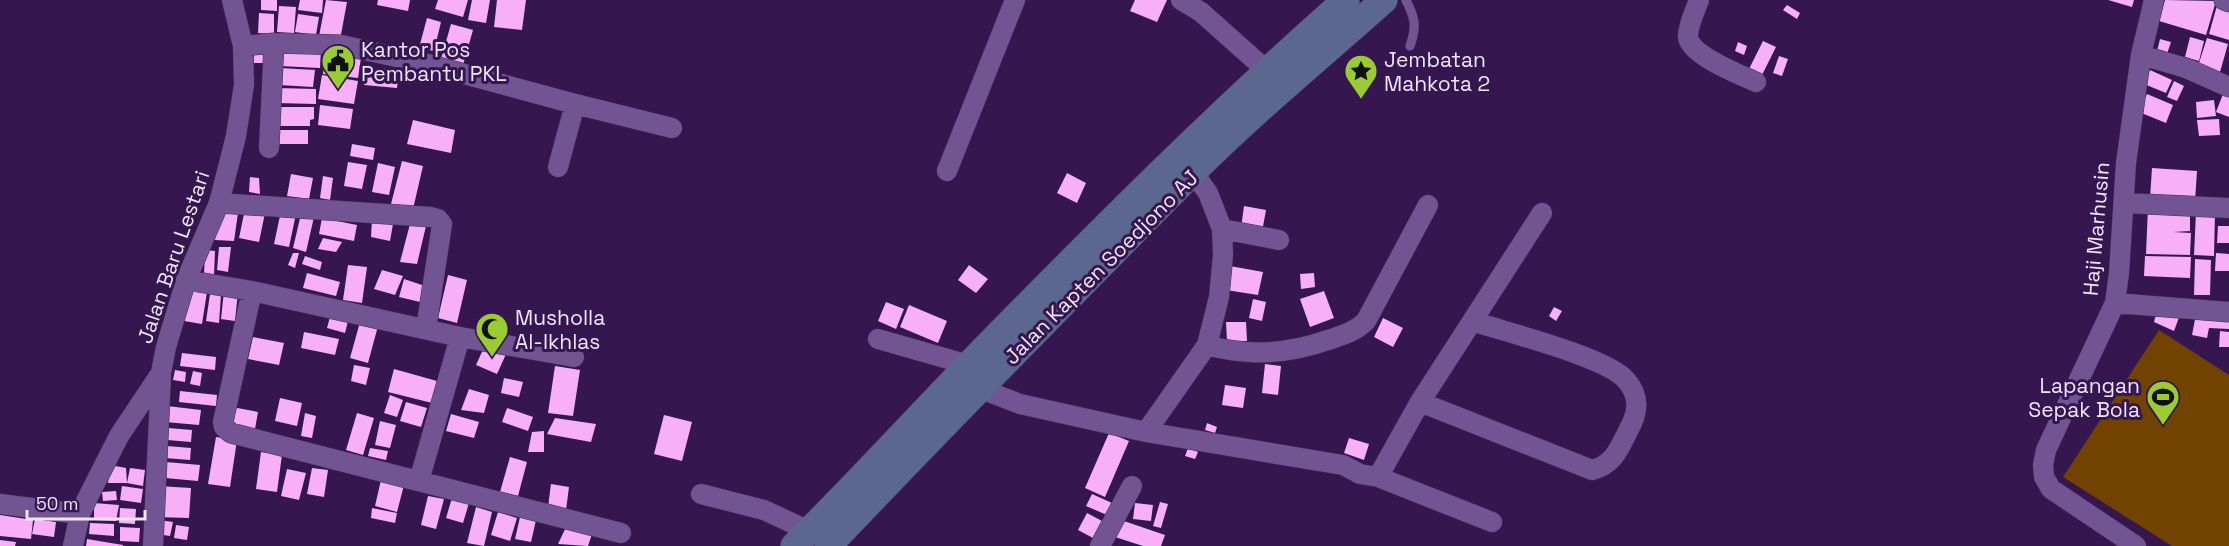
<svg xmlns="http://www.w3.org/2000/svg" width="2229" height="546" viewBox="0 0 2229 546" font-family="'Space Grotesk',sans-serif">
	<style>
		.green { fill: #714200 }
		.building { fill: #f7b0f8 }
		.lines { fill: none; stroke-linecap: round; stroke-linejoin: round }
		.lane-casing { stroke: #472e5b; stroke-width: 10 }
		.street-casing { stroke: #472e5b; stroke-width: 21 }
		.secondary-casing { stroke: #472e5b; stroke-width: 28 }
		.lane { stroke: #725492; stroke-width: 9 }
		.street { stroke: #725492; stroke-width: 20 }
		.secondary { stroke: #5c678f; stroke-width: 27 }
		.labels { text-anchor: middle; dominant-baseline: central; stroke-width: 6; stroke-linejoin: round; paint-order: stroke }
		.poi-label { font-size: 21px; fill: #efe5fb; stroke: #35164f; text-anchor: start }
		.street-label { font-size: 21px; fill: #efe5fb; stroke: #35164f }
	</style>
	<rect width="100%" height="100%" fill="#35164f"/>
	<path class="green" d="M2159,330L2229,375V546H2172L2063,477Z"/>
	<path class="building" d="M261,0H277V11L261,10Z
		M300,0H323L322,13L298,10Z
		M326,0L347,2L340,40L319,36Z
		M378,0H410L408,11L377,5Z
		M438,0H468L463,17L435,9Z
		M472,0H490L486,23L468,20Z
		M497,0H526L522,30L494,27Z
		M1135,0H1167L1157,22L1130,11Z
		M2108,0H2134L2132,7Z
		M2165,0L2216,1L2206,35L2159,21Z
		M2218,2L2229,5V40L2209,34Z
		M1787,5L1800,13L1797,19L1783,10Z
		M279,6L296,7L294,33L277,32Z
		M259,13L274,14V34L258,33Z
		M298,14L319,17L316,35L295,32Z
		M427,18L441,22L434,51L419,48Z
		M451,24L473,30L463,65L441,59Z
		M2190,37L2204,41L2199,61L2185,57Z
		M2207,38L2228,44L2220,72L2198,66Z
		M2160,39L2171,42L2167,54L2157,51Z
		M1763,41L1776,47L1760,79L1747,73Z
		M1738,42L1747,46L1744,55L1735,51Z
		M254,48H267L268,63H254Z
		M281,48L321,49L320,68L280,66Z
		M325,54L361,58L358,78L323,74Z
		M1779,56L1788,59L1782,76L1773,73Z
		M366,67L399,70L397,88L364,85Z
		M280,68L315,70L313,87L279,85Z
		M2150,70L2172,80L2166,93L2144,84Z
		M322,75L358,81L354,104L318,99Z
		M2174,81L2184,86L2177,101L2167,97Z
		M277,88L316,89V104L276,103Z
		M2147,94L2173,105L2166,123L2139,112Z
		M2223,94L2229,97V117L2216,112Z
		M2214,100L2216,116L2197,118L2196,102Z
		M320,105L353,109L350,129L318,125Z
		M277,107H314V119L310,120V126H277Z
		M2219,119L2220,135L2199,136L2197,120Z
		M413,120L455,130L451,153L407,144Z
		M277,130H308V144H277Z
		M352,144L375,148L373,160L350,156Z
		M402,161L423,166L413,209L391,204Z
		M348,162L367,165L362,189L344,186Z
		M378,163L395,167L389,195L372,192Z
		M2152,168L2197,171L2195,201L2150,198Z
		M1067,173L1086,183L1077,203L1057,193Z
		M291,174L313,178L309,199L287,196Z
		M323,176L333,178L330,200L320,198Z
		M250,177L259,178L260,194L249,192Z
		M1244,206L1266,210L1262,232L1241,228Z
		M2148,207L2190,208V231L2173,232L2191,233L2190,255L2146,254Z
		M245,209L265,213L259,242L239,238Z
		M281,211L296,214L289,247L274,244Z
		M217,212L238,213L234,241L215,240Z
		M2196,212H2215L2214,256L2194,255Z
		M301,214L314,217L306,252L293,248Z
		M322,218L357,225L354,241L319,234Z
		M372,220L393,224L390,241L371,237Z
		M410,224L426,226L417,264L400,262Z
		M2218,226H2229V243H2217Z
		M323,238L342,242L336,252L318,249Z
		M219,247H231L228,272L217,270Z
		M205,250L215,251L214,275H204Z
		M293,253H299L295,268L288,265Z
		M2216,253L2229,254V271H2215Z
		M305,256L322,262L320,270L302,264Z
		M2145,256L2191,257L2190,278L2144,276Z
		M2195,259L2211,260L2210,295H2194Z
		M348,265L367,267L362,303L343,300Z
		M969,265L988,279L976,293L958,280Z
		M1230,266L1263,272L1258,295L1226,290Z
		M382,270L403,276L395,295L374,289Z
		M307,273L340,282L336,296L303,288Z
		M1314,273L1315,287L1301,289L1300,274Z
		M448,275L467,280L457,323L438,318Z
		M404,279L425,286L420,302L399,297Z
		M192,290L207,292L202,324L184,321Z
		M224,291L238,292L235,321L221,319Z
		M1324,291L1334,318L1310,327L1300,299Z
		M210,294L221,295L219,323L206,321Z
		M1253,299L1266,302L1262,321L1249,318Z
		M886,302L904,309L896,329L878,321Z
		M909,305L947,321L938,343L900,327Z
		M1554,307L1562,311L1556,321L1549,316Z
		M2157,310L2181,312L2174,331L2154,322Z
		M2196,314L2229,318V329L2209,328L2207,338L2192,335Z
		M330,317L348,321L345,333L327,328Z
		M1383,318L1403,328L1393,347L1374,337Z
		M360,322L378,326L368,363L350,358Z
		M1226,322H1246L1247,341H1227Z
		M2220,331L2229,332V347H2219Z
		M304,332L339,339L335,355L301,348Z
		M253,337L284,343L279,365L248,359Z
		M486,343L507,352L497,374L476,365Z
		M182,353L216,357L215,370L180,366Z
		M1265,364L1281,366L1278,395L1262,393Z
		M354,365L370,368L366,385L351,381Z
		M555,366L580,370L573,416L548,413Z
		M394,369L437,381L432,403L388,392Z
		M175,370L186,372L185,382L173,380Z
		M193,371L202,373L200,386L190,384Z
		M504,378L523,382L519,397L501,393Z
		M1225,385L1246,388L1243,408L1222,405Z
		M469,389L489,395L484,413L461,410Z
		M180,391L217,395L216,406L179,402Z
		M390,395L403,400L397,417L384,413Z
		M280,398L302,403L297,426L275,421Z
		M406,402L427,408L421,427L400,421Z
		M167,406L201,410L199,425L165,422Z
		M232,407L258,412L255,429L228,424Z
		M507,408L533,417L528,431L502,422Z
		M305,413L316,416L312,438L301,436Z
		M357,413L374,418L363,455L346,450Z
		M451,414L479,422L474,438L446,431Z
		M664,415L692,422L682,461L654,454Z
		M555,418L596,424L591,442L547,434Z
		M380,421L396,425L390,448L375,445Z
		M1207,423L1217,427L1215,433L1205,430Z
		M168,428L192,430L191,442L167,440Z
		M544,431V452H528L532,432Z
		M1109,433L1129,441L1105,497L1085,488Z
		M216,437L237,440L230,487L208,484Z
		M1349,438L1369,444L1364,460L1344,453Z
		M167,446L191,448L190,460L165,458Z
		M370,448L388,451L386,460L368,456Z
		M1188,448L1198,452L1195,459L1185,456Z
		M261,452L282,455L277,492L256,489Z
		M510,457L527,462L518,496L500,492Z
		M166,462L200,465L198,481L165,478Z
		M110,465L126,468L127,483H108Z
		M130,468L145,470L143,486L127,483Z
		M312,468L328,470L324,497L307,494Z
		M287,469L306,473L299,500L281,496Z
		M381,480L404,485L397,512L375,506Z
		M551,484L569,487L566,510L548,507Z
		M122,486L143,489L141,503L120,500Z
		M158,486L191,488L189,518L156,517Z
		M116,491L117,500L103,501L102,492Z
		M1092,494L1112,503L1107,515L1086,506Z
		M428,496L444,499L436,529L421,525Z
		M452,498L469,503L463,523L446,518Z
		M1160,502L1168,504L1161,528L1153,526Z
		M94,503L119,505L116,521L94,520Z
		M1135,503L1153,505L1151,521L1133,519Z
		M476,507L492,512L484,546L467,543Z
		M120,508L136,509L135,524L119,523Z
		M372,508L397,513L395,523L371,518Z
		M498,512L517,518L510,541L491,535Z
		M1087,513L1102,521L1093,538L1078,530Z
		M0,515L33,520L31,539L0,536Z
		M520,517L536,520L531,542L515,539Z
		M35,519L56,522L54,537L32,534Z
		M159,520L173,522L170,536L157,534Z
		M1121,520L1165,535L1161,546H1143L1115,537Z
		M90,523L114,524V536L89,534Z
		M176,525L189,527L187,540L174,538Z
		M567,525L592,534L588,546L558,544Z
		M120,527L140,528L139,542L120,541Z
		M87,539L123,545V546H86Z
		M0,540L16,542L15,546H0Z"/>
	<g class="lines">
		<g class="lane-casing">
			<path id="lane" d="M1406,0C1415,18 1417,26 1410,46"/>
		</g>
		<g class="street-casing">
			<path id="street" d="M1181,0L1201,12L1266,70
				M1699,0C1695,11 1688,25 1688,36C1687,54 1741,75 1756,82
				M2224,0L2229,2
				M243,46L274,43L341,45L420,62L575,104L672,128
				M2141,55L2186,68L2229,87
				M269,148L274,43
				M558,167L575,104
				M947,171L1015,0
				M219,203L431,217L438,219L442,224L441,231L426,329
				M2124,203L2229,208
				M1222,229L1279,240
				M186,280L252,291L460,337L574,357
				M252,291L223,422L224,427L231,433L621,533
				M2115,303L2229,312
				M878,339L969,365
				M1207,345C1248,357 1288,354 1328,340C1343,335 1355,332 1366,321L1428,205
				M981,389L1020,404L1146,432L1343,465L1360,474L1378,477L1492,522
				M1420,402L1592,470C1613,465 1619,449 1628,431C1638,414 1641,397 1626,380C1607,357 1505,332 1472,321
				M1146,432L1207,345L1219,297L1223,255L1222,229L1208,193L1193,172
				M1378,477L1420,402L1542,213
				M419,481L460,337
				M701,494L764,510L809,531
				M0,504L80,514
				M73,546L80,514L87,499L119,436L161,373L166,347L186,280L219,203L236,136L244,85L243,46L232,0
				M153,546L161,375
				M1100,546L1132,486
				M2136,546L2051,489L2044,477L2043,465L2046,450L2115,303L2119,273L2126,163L2141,55L2154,0"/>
		</g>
		<g class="secondary-casing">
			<path id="secondary" d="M794,546C861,480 924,410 990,343C1105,226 1222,109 1346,0
				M828,546C948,420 1070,296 1192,173C1253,112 1320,57 1384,0"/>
		</g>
		<use href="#lane" class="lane"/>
		<use href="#street" class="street"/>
		<use href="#secondary" class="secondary"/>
	</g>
	<defs>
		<g id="civic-pin" transform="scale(1.725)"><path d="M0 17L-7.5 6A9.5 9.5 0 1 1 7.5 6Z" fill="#9bcb33" stroke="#35164f"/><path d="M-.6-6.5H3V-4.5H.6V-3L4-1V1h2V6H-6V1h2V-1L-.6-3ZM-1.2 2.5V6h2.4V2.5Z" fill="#111"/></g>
		<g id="sight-pin" transform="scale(1.725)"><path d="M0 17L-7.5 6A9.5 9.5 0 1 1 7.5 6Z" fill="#9bcb33" stroke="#35164f"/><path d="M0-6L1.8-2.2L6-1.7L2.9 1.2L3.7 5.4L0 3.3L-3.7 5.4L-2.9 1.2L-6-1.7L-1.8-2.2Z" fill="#111"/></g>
		<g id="mosque-pin" transform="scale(1.725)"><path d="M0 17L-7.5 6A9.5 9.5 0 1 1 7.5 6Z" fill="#9bcb33" stroke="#35164f"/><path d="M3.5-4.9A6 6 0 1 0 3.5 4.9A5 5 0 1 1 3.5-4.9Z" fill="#111"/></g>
		<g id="stadium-pin" transform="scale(1.725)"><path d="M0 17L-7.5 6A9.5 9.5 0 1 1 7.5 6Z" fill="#9bcb33" stroke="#35164f"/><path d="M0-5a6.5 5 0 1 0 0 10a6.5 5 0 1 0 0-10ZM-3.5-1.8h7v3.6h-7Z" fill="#111"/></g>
	</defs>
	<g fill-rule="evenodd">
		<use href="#civic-pin" x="338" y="61"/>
		<use href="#sight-pin" x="1361" y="71"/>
		<use href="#mosque-pin" x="492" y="329"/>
		<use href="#stadium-pin" x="2163" y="397"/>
	</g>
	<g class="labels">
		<g class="poi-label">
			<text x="361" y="49">Kantor Pos<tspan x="361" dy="24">Pembantu PKL</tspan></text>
			<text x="1384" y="59">Jembatan<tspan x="1384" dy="24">Mahkota 2</tspan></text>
			<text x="515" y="317">Musholla<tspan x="515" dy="24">Al-Ikhlas</tspan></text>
			<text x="2140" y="385" text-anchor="end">Lapangan<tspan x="2140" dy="24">Sepak Bola</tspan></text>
		</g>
		<g class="street-label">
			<text transform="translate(2096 229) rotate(-85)">Haji Marhusin</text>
			<text transform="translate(173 257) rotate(-71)">Jalan Baru Lestari</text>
			<text transform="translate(1101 267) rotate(-45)">Jalan Kapten Soedjono AJ</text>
		</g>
	</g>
	<path d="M27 510v9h118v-9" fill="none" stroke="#efe5fb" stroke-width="3"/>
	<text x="36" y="510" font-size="18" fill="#efe5fb" stroke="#35164f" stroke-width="4.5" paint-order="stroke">50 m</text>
</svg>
